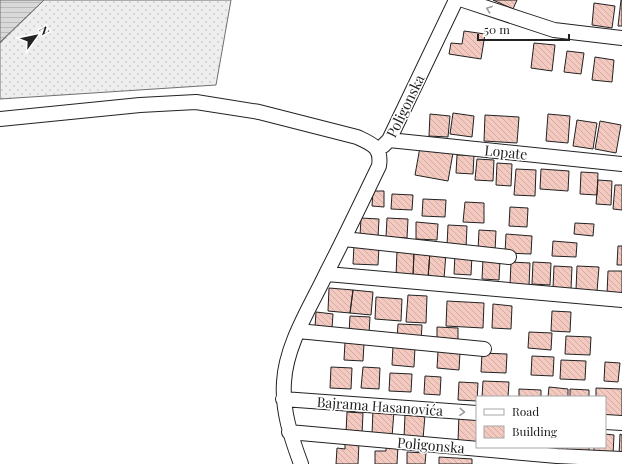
<svg xmlns="http://www.w3.org/2000/svg" width="622" height="464" viewBox="0 0 622 464" font-family="'Playfair Display',serif">
	<style>
		.grass { fill: url(#grass-dots); stroke: #6f6f6f }
		.water { fill: url(#water-rules); stroke: #6f6f6f }
		.building { fill: url(#building-back-hatch); stroke: #222 }
		.lines { fill: none; stroke-linecap: round; stroke-linejoin: round }
		.minor-casing { stroke: #222; stroke-width: 16 }
		.minor { stroke: #fff; stroke-width: 14 }
		.oneway { stroke: #9c9c9c }
		.labels { text-anchor: middle; dominant-baseline: central; stroke-width: 3; stroke-linejoin: round; paint-order: stroke }
		.street-label { font-size: 14px; fill: #222; stroke: #fff }
	</style>
	<defs>
		<pattern id="grass-dots" width="8" height="8" patternUnits="userSpaceOnUse"><rect width="8" height="8" fill="#eee"/><path d="M2 2h.1M6 6h.1" fill="none" stroke="#ccc" stroke-width="1.8" stroke-linecap="round"/></pattern>
		<pattern id="water-rules" width="6" height="5" patternUnits="userSpaceOnUse"><rect width="6" height="5" fill="#d9d9d9"/><path d="M0 2.5h6" fill="none" stroke="#bababa"/></pattern>
		<pattern id="building-back-hatch" width="6" height="6" patternUnits="userSpaceOnUse"><rect width="6" height="6" fill="#f3c9c0"/><path d="M-1 5l2 2M0 0l6 6M5-1l2 2" fill="none" stroke="#d0aca5"/></pattern>
	</defs>
	<rect width="100%" height="100%" fill="#fff"/>
	<path class="grass" d="M44,0H231L216,85L0,99V43Z"/>
	<path class="water" d="M0,0H44L0,42Z"/>
	<path class="building" d="M493,0H517L513,9Z
		M621,0H622V26H618Z
		M594,3L615,6L612,28L592,25Z
		M464,31L485,34L481,59L449,54L451,43L462,44Z
		M534,43L555,45L552,71L531,68Z
		M567,51L584,53L581,74L564,72Z
		M595,57L614,60L612,82L592,80Z
		M453,113L474,116L472,137L450,134Z
		M430,114L450,116L448,137L429,136Z
		M548,114L570,116L568,143L546,141Z
		M485,115L519,117L517,143L484,141Z
		M577,120L597,123L593,149L573,146Z
		M600,121L621,125L616,153L595,149Z
		M420,147L453,153L448,181L415,175Z
		M457,155H474L473,174L456,173Z
		M477,159L494,160L493,181L475,180Z
		M497,163L512,164L511,186L496,185Z
		M516,169L536,170L535,196L514,195Z
		M541,169L569,171L568,191L540,189Z
		M581,172L598,173L597,195L580,194Z
		M598,180L612,181L611,205L596,204Z
		M615,185H622V210L613,209Z
		M373,191H384V207L372,206Z
		M392,194L413,195L412,210L391,209Z
		M423,199L446,200L445,217L422,216Z
		M465,202L484,203V223L463,222Z
		M510,207L528,208L527,227L509,226Z
		M361,218L379,219L378,237L360,236Z
		M387,218L408,219L407,238L386,237Z
		M416,222L438,224L437,240L416,239Z
		M575,223L594,224L593,236L574,234Z
		M448,225L467,226L466,248L447,246Z
		M479,230L496,231L495,251L478,250Z
		M506,234L532,236L531,254L505,253Z
		M553,241L577,243L576,257L552,256Z
		M354,245L379,247L378,265L353,264Z
		M618,246H622V265H617Z
		M397,251L414,252L413,277L396,276Z
		M414,252H430L428,278L413,277Z
		M430,252L446,253L444,279L428,278Z
		M455,254L472,255L471,275L454,274Z
		M483,259L500,260L499,280L482,279Z
		M511,262L530,263L529,286L510,285Z
		M533,262L551,263L550,285L532,284Z
		M554,266L572,267L571,289L553,288Z
		M577,266L599,267L597,291L576,290Z
		M608,271H622V295L607,294Z
		M329,288L353,290L350,313L328,311Z
		M353,290L373,292L371,315L350,313Z
		M408,295L427,296L426,323L406,322Z
		M376,297L402,299L401,321L375,319Z
		M447,301L484,303L483,328L446,326Z
		M493,304L512,306L511,329L492,328Z
		M552,311L571,312L570,332L551,331Z
		M316,312L333,314L332,328L315,327Z
		M350,316L370,317L369,334L349,333Z
		M398,324L422,325L421,341L397,339Z
		M437,327L458,328V343L437,342Z
		M529,332L552,333L551,350L528,348Z
		M566,336L591,337L590,355L565,354Z
		M345,342L364,343L363,361L344,360Z
		M393,346L415,347L414,367L392,365Z
		M438,351L460,352L459,370L437,368Z
		M482,353L507,354L506,373L481,372Z
		M532,356L554,357L553,376L531,375Z
		M561,360L586,361L585,380L560,379Z
		M605,362L620,363L618,382L604,381Z
		M331,367L352,368L351,389L330,388Z
		M363,367L380,368L379,389L361,388Z
		M390,373L412,374L411,392L389,391Z
		M425,376L441,377L440,395L424,394Z
		M483,381L509,382L508,397H482Z
		M459,382L478,383L477,401L458,400Z
		M549,387L568,389V397H548Z
		M596,388L622,389V417L605,416V397H596Z
		M519,389L541,390V397H519Z
		M570,389L589,390V397H570Z
		M373,409L394,411L392,437L372,435Z
		M347,412L363,413L362,434L346,433Z
		M459,413L477,414V443L458,442Z
		M405,414L425,415L423,439L404,438Z
		M605,434L614,435L613,455L594,454V447H605Z
		M620,434L622,435V456H619Z
		M345,441L359,442L358,464H336L337,448L345,449Z
		M386,445L398,446L397,464H375V451H386Z
		M542,447H563V451L542,450Z
		M567,447H589V454L567,452Z
		M407,452L426,453L425,464H407Z
		M439,457L472,459V464H439Z"/>
	<g class="lines">
		<g class="minor-casing">
			<path id="minor" d="M463,0L554,30L622,38
				M0,119L140,105L196,102L259,112L357,137C372,144 382,147 379,166C362,201 345,237 327,272C311,306 286,344 284,382C282,411 291,437 301,464
				M389,140L622,164
				M383,146L389,140L456,0
				M344,239L509,257
				M327,274L622,300
				M298,331L484,349
				M283,399L477,413
				M605,422L622,423
				M289,432L557,456L622,459"/>
		</g>
		<use href="#minor" class="minor"/>
	</g>
	<defs><path id="oneway-chevron" d="M-2-3.5L2.5 0L-2 3.5" fill="none" stroke-width="1.6" stroke-linecap="round" stroke-linejoin="round"/></defs>
	<g class="oneway">
		<use href="#oneway-chevron" transform="translate(489 9) rotate(-160)"/>
		<use href="#oneway-chevron" transform="translate(462 412) rotate(4)"/>
	</g>
	<g class="labels">
		<g class="street-label">
			<text transform="translate(405 106) rotate(-64)">Poligonska</text>
			<text transform="translate(506 152) rotate(6)">Lopate</text>
			<text transform="translate(380 406) rotate(4)">Bajrama Hasanovića</text>
			<text transform="translate(431 445) rotate(5)">Poligonska</text>
		</g>
	</g>
	<rect x="476" y="396" width="130" height="52" fill="#ffffff" stroke="#a7a7a7"/>
	<rect x="484" y="409" width="20" height="6" fill="#ffffff" stroke="#a7a7a7"/>
	<text x="512" y="416" font-size="12" fill="#222222">Road</text>
	<rect x="484" y="426" width="20" height="12" fill="url(#building-back-hatch)" stroke="#a7a7a7"/>
	<text x="512" y="436" font-size="12" fill="#222222">Building</text>
	<g transform="translate(36 36) rotate(57)" stroke="#ffffff" stroke-width="3" paint-order="stroke">
	<path d="M0-3L7 15L0 10L-7 15Z" fill="#222222"/>
	<text y="-6" font-size="11" font-weight="bold" text-anchor="middle" fill="#222222">N</text>
	</g>
	<path d="M478 34v6h91v-6" fill="none" stroke="#222222" stroke-width="2"/>
	<text x="484" y="34" font-size="12" fill="#222222" stroke="#ffffff" stroke-width="3" paint-order="stroke">50 m</text>
</svg>
